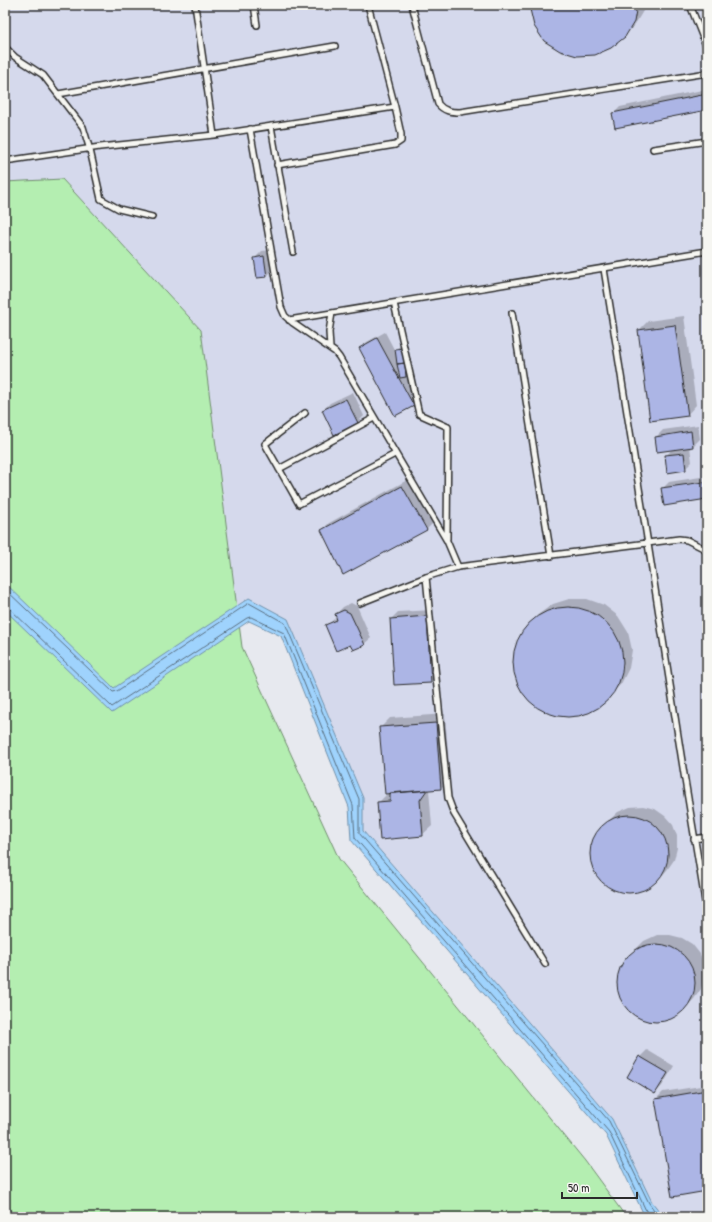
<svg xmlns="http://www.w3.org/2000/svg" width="712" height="1222" viewBox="0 0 712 1222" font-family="'Patrick Hand',sans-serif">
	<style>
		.built { fill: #d5d9ec }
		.green { fill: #b4eeb1; stroke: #708c6e }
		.water { fill: #9fd3fd; stroke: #7190a9 }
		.shadow { fill: #0003 }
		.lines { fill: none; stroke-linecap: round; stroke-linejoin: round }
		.shore { stroke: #596e7f; stroke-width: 1 }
		.building { fill: #acb5e5; stroke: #2b2b2b }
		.service-casing { stroke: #2b2b2b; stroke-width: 8 }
		.service { stroke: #f6f6f2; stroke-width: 5 }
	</style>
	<rect width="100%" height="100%" fill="#e7e9ef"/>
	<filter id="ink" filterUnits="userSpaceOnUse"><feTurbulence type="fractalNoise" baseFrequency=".025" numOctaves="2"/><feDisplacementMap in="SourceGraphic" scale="8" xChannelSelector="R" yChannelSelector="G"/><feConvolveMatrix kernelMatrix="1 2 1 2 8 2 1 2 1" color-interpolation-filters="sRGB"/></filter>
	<g filter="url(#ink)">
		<path class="built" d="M5,5H707V1217H664L652,1202L612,1119L363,831V798L288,619L249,598L114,688L5,583Z"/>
		<path class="green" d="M62,179L201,330L242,647L339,859L585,1161L626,1217H14L5,1200V182Z"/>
		<path class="water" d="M5,583L114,688L249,598L288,619L363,798V831L612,1119L652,1202L664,1217H645L606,1135L351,840L349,807L281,636L249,621L112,713L5,610Z"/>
		<path class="shadow" d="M530,5H644L643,11L634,26L624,36L535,25Z
			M707,89V109L613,114L620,107Z
			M271,250L274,269L267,276L258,277L255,258L262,251Z
			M684,316L696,405L687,415L639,330L648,321Z
			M385,332L397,355L396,349L401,345L407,344L409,358L407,374L420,398L413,405L360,349L367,342Z
			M353,392L364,416L357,423L323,410L330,403Z
			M698,425L700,439L693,446L690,447L692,462L685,469L666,456L672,449L656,437L663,430Z
			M707,476V498L665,505L662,489L669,482Z
			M409,479L433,523L426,530H322L329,523Z
			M569,599H587L604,605L618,616L628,632L632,650L629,668L621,684L598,707L581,714L562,715L544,710L530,701L520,687L514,671V654L519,638L529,624L539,614L553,604Z
			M351,603L357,606L371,638L364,644L351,643L327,626L334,619L337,617L336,614L343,607Z
			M433,610L437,675L430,682L391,619L398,612Z
			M445,714L450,778L441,788L430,789L429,790L432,826L422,835L378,803L389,792L380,728L390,718Z
			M643,806L655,809L665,816L673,825L677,836V848L674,860L667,870L658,880L648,887L637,892H625L612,888L601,880L594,869L591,856L592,843L598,831L618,812L630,807Z
			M657,935H670L682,938L692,944L700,954L704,965V977L701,989L694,999L684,1009L675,1016L663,1020L651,1021L639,1017L628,1009L620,998L617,985L619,972L625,960L644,941Z
			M647,1050L674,1066L662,1086L655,1093L640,1057Z
			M707,1085V1190L656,1099L663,1092Z"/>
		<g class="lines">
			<path class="shore" d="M5,589L113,692L117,691L249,603L285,623L359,799V833L609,1121L649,1203L659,1217
				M5,607L9,608L112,707L247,618L251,617L284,633L353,805L355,838L609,1132L649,1217"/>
		</g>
		<path class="building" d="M529,5H637L634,22L625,37L611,48L595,55L577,56L560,51L544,41L534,26Z
			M707,94V110L615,128L612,113Z
			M264,256L267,277L257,278L254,258Z
			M675,325L688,416L650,421L638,330Z
			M377,338L414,406L395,416L359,348Z
			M403,348L405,363L397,364L395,349Z
			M405,363L406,377L400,378L397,364Z
			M346,399L358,423L334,435L322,410Z
			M691,431L693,447L657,452L655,437Z
			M684,453L686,470L667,473L665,455Z
			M704,482L707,499L664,506L661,488Z
			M402,486L427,530L343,575L321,530Z
			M513 662a55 55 0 1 1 110 0a55 55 0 1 1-110 0Z
			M344,610L350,613L365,645L353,650L350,645L336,651L325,625L337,620L335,614Z
			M427,616L431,683L394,685L390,619Z
			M436,723L441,789L385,794L379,727Z
			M427,790L420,800L423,836L380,840L377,802L390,801V793Z
			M590 854a39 39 0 1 1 78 0a39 39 0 1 1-78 0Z
			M617 983a39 39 0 1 1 78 0a39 39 0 1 1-78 0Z
			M639,1056L668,1073L655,1094L627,1077Z
			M707,1090V1191L672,1197L655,1099Z"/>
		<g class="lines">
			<g class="service-casing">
				<path id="service" d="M195,5L214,135
					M254,5L257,25
					M412,5L438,104C444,111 450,112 460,112L707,73
					M690,5L707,48
					M5,47L15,57L43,75L83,127L90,150L101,199L119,209L152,217
					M58,94L335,46
					M271,126L293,252
					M250,129L281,307L285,316L293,323L335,352L339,357L447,541L458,567
					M653,149L707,141
					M5,161L100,147L214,135L395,107
					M277,165L395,145L401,141V134L395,107L368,5
					M604,269L648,544L684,774L707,913
					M394,303L419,414L448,427L447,539
					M512,313L551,556
					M289,320L707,251
					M330,348L329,332L332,313
					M305,413L265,444L299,504L395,454
					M279,469L374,418
					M426,577L448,798L454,814L545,964
					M360,603L426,577L458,567L679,539L687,540L707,550
					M694,839L707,837"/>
			</g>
			<use href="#service" class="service"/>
		</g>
	</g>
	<rect width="712" height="1222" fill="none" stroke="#f6f6f2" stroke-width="20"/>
	<rect x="10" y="10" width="692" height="1202" fill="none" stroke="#2b2b2b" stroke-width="1.5" filter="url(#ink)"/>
	<path d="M562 1192v6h75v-6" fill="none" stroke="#2b2b2b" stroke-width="2"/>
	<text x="568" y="1192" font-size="12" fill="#2b2b2b" stroke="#f6f6f2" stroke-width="3" paint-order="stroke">50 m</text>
</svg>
